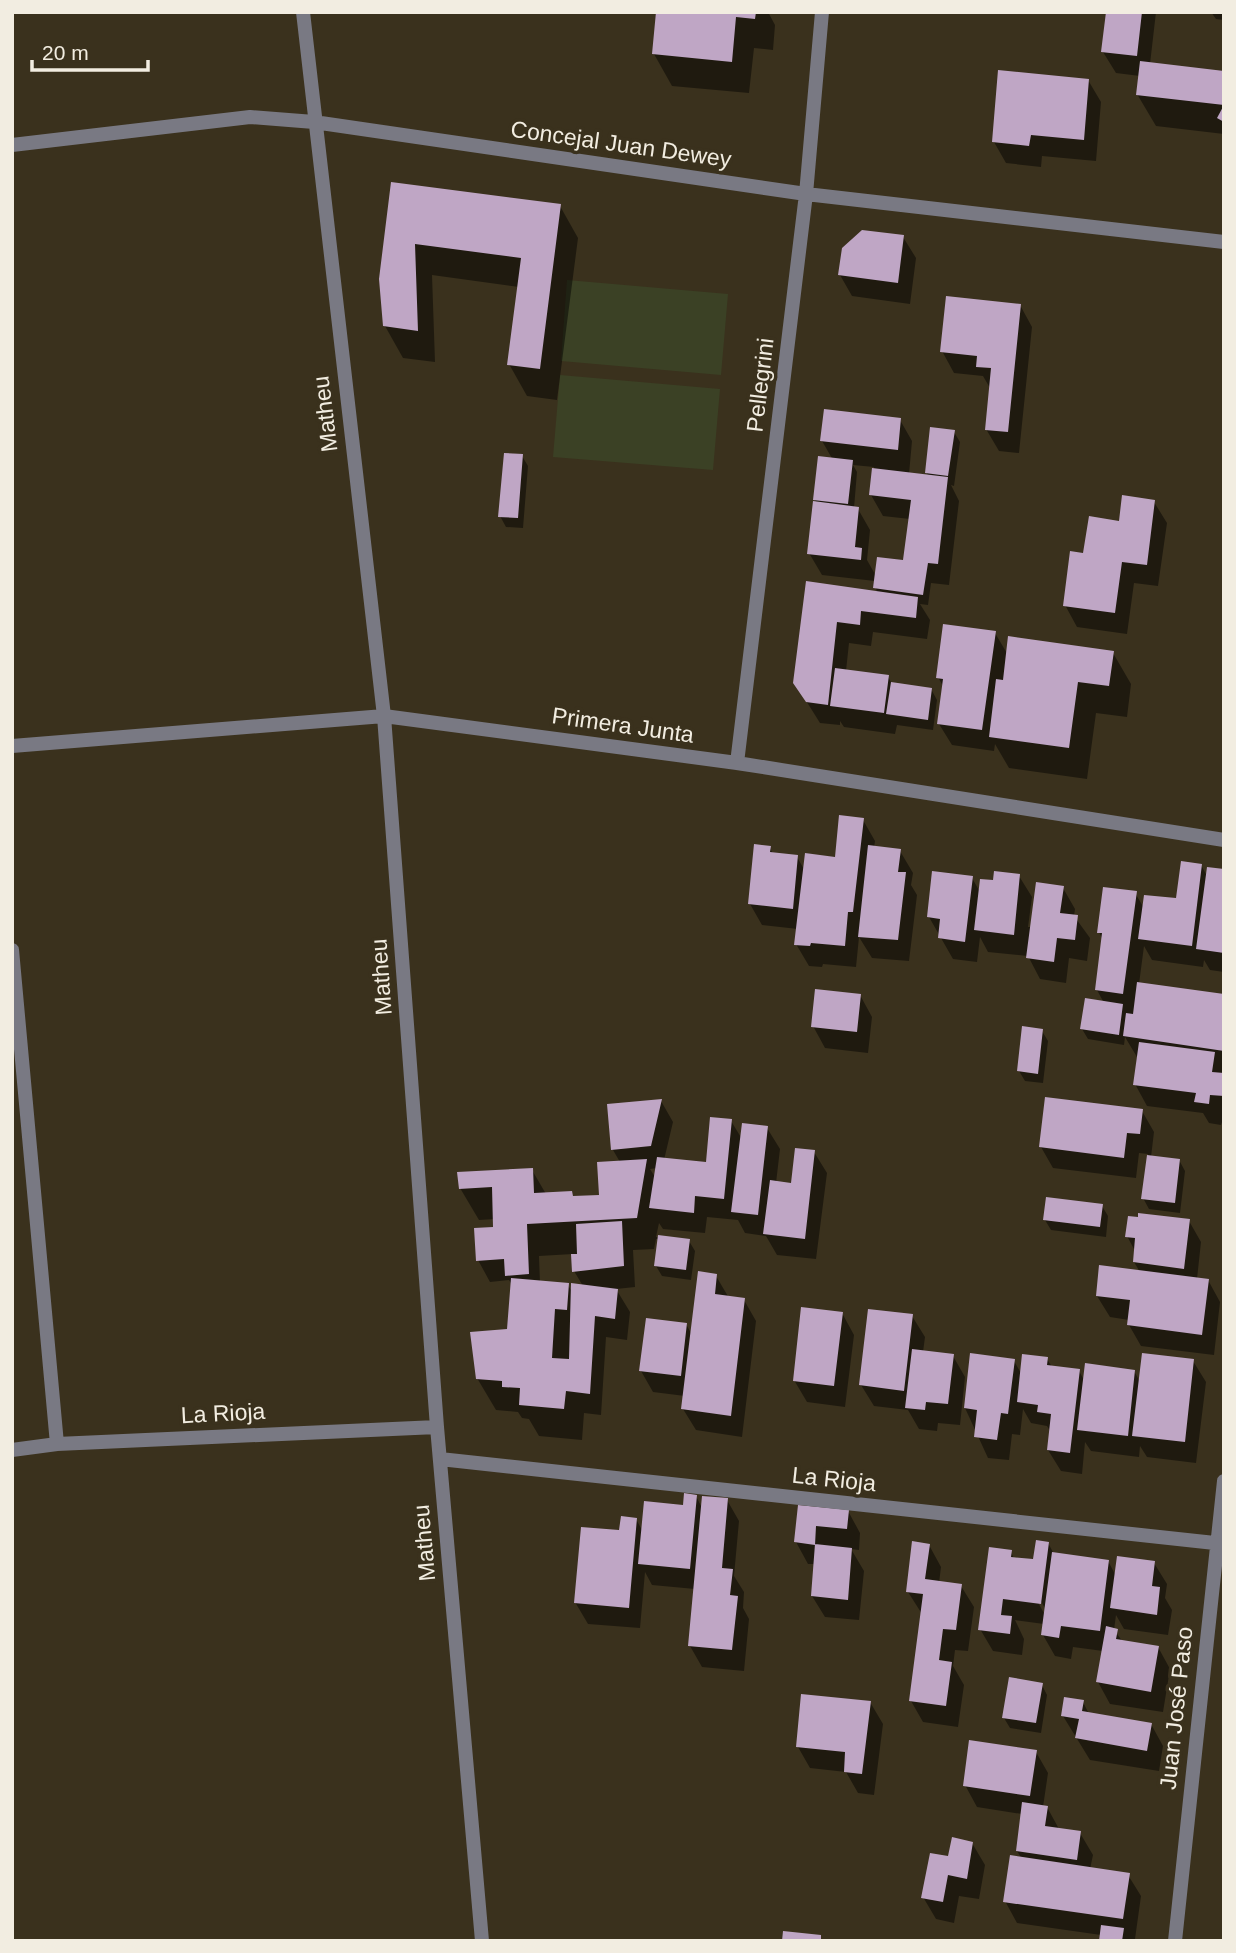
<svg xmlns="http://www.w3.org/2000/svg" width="1236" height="1953" viewBox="0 0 1236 1953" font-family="Arial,sans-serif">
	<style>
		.green { fill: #3b4125 }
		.shadow { fill: #0007; fill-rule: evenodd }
		.building { fill: #bfa6c5 }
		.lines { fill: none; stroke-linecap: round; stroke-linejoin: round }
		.street { stroke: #797983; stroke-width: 14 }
		.labels { text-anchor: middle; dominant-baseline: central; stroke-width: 7; stroke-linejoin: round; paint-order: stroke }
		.street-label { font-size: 23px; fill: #f2ede1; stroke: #3a311d }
	</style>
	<rect width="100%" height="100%" fill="#3a311d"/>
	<path class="green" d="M567,280L728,294L721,375L561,361Z
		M560,375L720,389L713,470L553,457Z"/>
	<path class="shadow" d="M658,12H768L775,25L773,50L754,48L749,93L672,86L654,54Z
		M1108,12H1156L1150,64L1224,73V134L1156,126L1137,94L1140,76L1116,73L1103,52Z
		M1211,12H1224V20L1216,19Z
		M1088,80L1101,102L1096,161L1042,156L1041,167L1006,163L994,142Z
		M393,184L560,206L578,238L557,400L527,396L509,364L519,287L432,275L435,362L403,358L385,326Z
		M903,237L916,258L910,304L852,296L840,275Z
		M1020,305L1032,327L1019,453L999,451L986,429L990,388L983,376L954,373L942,351Z
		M900,420L912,441L909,474L929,477L926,472L954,432L960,442L954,486L951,485L959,501L949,585L931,583L928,605L920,604L930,620L927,639L873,632L871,646L849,643L846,671L888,677L892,684L931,689L937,700L933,730L897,725L895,734L844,727L840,721V725L820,723L795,683L807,583L877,593L875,581L822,575L809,553L817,504L815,500L833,460L822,441ZM853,465L874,467L871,495L883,516L910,519L907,563L876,576L867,560L870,530L858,509L854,508L857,472Z
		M522,456L528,466L523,528L506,527L500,516Z
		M1154,502L1167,523L1158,586L1134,583L1127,634L1077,627L1065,605L1085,555L1120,523Z
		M995,633L1008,655L1113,653L1131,684L1127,717L1096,713L1087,779L1009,768L995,744L994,751L952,745L939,724L944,688L938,677Z
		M863,820L875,841L874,848L900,851L913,873L911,885L917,895L909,961L872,958L859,937L856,967L823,964L822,967L809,966L796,944L798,929L762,925L750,904L770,848L773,854L797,857L805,871L836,859Z
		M1201,865L1207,876L1224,871V972L1210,970L1204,960L1203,967L1152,960L1144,946L1139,984L1224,996V1116L1221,1125L1209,1123L1203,1113L1147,1106L1135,1084L1137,1057L1125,1037L1124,1045L1088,1039L1082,1029L1104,1003L1097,990L1103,940L1099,932L1135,893L1144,908L1178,900Z
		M1019,876L1032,897L1028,927H1032L1063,888L1075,909L1074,916L1090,938L1087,961L1069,958L1066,983L1040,979L1028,956L988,952L980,937L977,962L953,959L929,917L972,878L980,892L994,882Z
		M860,995L872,1017L868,1053L825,1048L813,1026Z
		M1042,1031L1048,1041L1043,1083L1025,1081L1019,1071Z
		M661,1101L673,1122L664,1160L707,1164L731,1121L742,1139L767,1128L780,1149L776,1183L792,1185L814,1152L827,1173L816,1259L777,1255L766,1236L745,1233L738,1220L707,1217L705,1233L663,1229L659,1223L656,1237L689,1241L695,1251L691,1280L662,1276L656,1266L659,1239H656L654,1249L633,1250L635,1287L616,1289L630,1312L627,1340L606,1337L601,1415L584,1413L582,1440L539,1436L529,1419L522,1418L518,1412L496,1410L477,1378L508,1331L512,1285L509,1280L490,1282L478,1260L497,1229L495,1219L479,1220L460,1188L532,1170L546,1194L571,1193L574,1198L601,1197L620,1162L613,1150L609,1106ZM657,1168L655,1177L650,1169ZM573,1254L574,1271L583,1286L572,1292L568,1285L540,1283L539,1256Z
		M1142,1111L1154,1132L1151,1157L1179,1160L1185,1171L1180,1213L1149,1209L1143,1198L1148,1154L1139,1153L1136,1178L1053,1168L1041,1147Z
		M1102,1206L1108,1216L1106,1237L1051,1230L1045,1220Z
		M1189,1221L1201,1242L1197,1279L1208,1280L1220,1302L1214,1355L1141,1346L1129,1325V1320L1110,1317L1097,1296L1140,1272L1134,1262L1135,1251L1127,1236Z
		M716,1276L729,1298L744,1300L756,1321L742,1437L696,1430L683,1409L685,1396L653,1392L641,1371L686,1324L692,1335Z
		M842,1313L854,1335L845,1407L807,1402L794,1380Z
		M912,1316L925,1337L923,1352L953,1356L965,1377L960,1425L938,1423L937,1431L919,1429L908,1410L874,1406L861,1385Z
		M1047,1359L1052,1367L1079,1371L1084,1380L1134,1371L1140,1382L1193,1361L1206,1382L1196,1463L1147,1457L1140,1446L1139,1457L1091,1451L1085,1442L1082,1474L1061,1471L1048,1450L1050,1431L1047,1426L1031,1423L1023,1409L1020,1435L1012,1434L1009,1460L988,1458L965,1408L1014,1361L1022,1375Z
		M696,1496L702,1508L727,1500L739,1521L734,1576L744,1592L743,1608L749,1619L744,1671L702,1667L690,1646L695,1589L652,1585L645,1572L640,1628L588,1624L575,1602L621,1532L636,1519L643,1532Z
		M799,1507L848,1511L860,1533L859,1550L851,1549L864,1571L859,1620L825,1617L812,1596L815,1564H808L796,1542Z
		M1048,1543L1054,1554L1108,1561L1116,1576L1154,1563L1167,1584L1165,1598L1172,1610L1168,1635L1124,1629L1116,1615L1114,1630L1123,1642L1158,1647L1170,1669L1163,1712L1110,1704L1098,1682L1103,1651L1073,1647L1071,1659L1055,1656L1043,1635L1044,1624L1015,1620L1024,1639L1022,1655L993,1651L980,1629L1011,1552L1014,1559L1035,1561ZM1038,1596L1046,1610V1617L1035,1597Z
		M929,1545L941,1567L939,1583L961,1586L974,1607L968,1651L955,1650L953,1666L964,1685L958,1727L923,1722L911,1701L922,1614L908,1592Z
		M1042,1685L1047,1695L1041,1733L1010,1728L1004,1718Z
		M870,1702L883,1724L874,1795L858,1793L846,1772L810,1768L798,1747Z
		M1083,1702L1089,1714L1151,1724L1163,1746L1159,1771L1090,1760L1063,1716Z
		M1036,1752L1048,1773L1043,1807H1047L1059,1829L1080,1833L1093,1855L1090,1869L1128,1875L1141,1896L1135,1939L1101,1941V1935L1017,1923L1005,1901L1022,1859L1017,1851L1022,1814L977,1807L965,1785Z
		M972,1843L985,1865L979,1899L959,1896L954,1923L936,1919L923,1897L949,1859Z"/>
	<path class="building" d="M656,12H756L755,19L736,17L732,62L652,54Z
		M1106,12H1142L1137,56L1101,52Z
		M1140,61L1224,71V122L1217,118L1224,105L1136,95Z
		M998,70L1089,79L1084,140L1031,135L1029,146L992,142Z
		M391,182L561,204L540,369L507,365L521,258L415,244L418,331L383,326L379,279Z
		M862,230L904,235L898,283L838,275L842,248Z
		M946,296L1021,304L1008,432L985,430L991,368L976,367L977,356L940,352Z
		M824,409L901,418L898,450L820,441Z
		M930,427L955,430L948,476L925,473Z
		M504,453L523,454L518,518L498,517Z
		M818,456L853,460L848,504L813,500Z
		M872,468L948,477L938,564L928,563L923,595L873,588L877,557L903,560L911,500L869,495Z
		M1122,495L1155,500L1147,565L1122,562L1115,613L1063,606L1070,551L1083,553L1089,516L1119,521Z
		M813,501L859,507L855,547L862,548L861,560L807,554Z
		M806,581L918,597L916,618L861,611L860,625L837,622L828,705L806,702L793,683Z
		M943,624L996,631L982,730L937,724L943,679L936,678Z
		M1008,636L1114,651L1109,686L1078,682L1069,748L989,737L996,679L1003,680Z
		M835,668L889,675L884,713L830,706Z
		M891,682L932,688L928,720L886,714Z
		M839,815L864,818L853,912H848L845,946L811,943L810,946L794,945L805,853L835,857Z
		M754,844L771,846L770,852L798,855L793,909L748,904Z
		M868,845L901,849L898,872H906L898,940L858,937Z
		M1181,861L1202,864L1192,946L1138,939L1144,895L1176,898Z
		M1207,867L1224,869V953L1196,949Z
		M932,871L973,876L965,942L938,938L940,919L927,917Z
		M994,871L1020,874L1014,935L974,930L980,879L993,880Z
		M1036,882L1064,886L1060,913L1078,915L1075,940L1057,938L1054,962L1026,958Z
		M1103,887L1137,891L1123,994L1095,990L1102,933H1097Z
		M1137,982L1224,994V1051L1123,1036L1126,1013L1133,1014Z
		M815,989L861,994L857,1032L811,1027Z
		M1085,998L1123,1004L1119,1035L1080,1029Z
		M1022,1026L1043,1029L1038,1074L1017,1071Z
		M1139,1042L1215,1052L1212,1072L1224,1073V1096L1210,1095L1209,1104L1194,1102L1196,1093L1133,1085Z
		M1045,1097L1143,1109L1140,1134L1127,1133L1124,1158L1039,1147Z
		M662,1099L651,1146L611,1150L607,1104Z
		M710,1117L732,1119L724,1199L695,1196L694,1213L649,1208L657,1157L706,1162Z
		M742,1123L768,1126L758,1215L731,1212Z
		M795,1148L815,1150L805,1239L763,1234L770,1180L791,1183Z
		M1147,1155L1180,1159L1175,1203L1141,1199Z
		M647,1159L637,1218L527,1224L529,1274L505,1276L504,1259L476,1261L474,1228L493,1227L492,1187L459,1189L457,1172L533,1168L534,1193L572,1191L573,1196L599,1195L597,1162Z
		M1046,1197L1103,1204L1100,1227L1043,1220Z
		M1138,1213L1190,1219L1184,1269L1133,1262L1135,1238L1125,1237L1128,1216L1138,1217Z
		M622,1221L624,1266L572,1272L571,1254H577L576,1224Z
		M658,1235L690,1239L686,1270L654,1266Z
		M1099,1265L1209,1279L1202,1335L1127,1325L1130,1300L1096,1296Z
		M698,1271L717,1274L715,1294L745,1298L731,1416L681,1409Z
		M511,1278L569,1283L567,1310L555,1309L552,1358L569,1359L571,1283L618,1289L615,1319L595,1316L590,1394L566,1391L564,1409L519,1405L520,1388L502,1387V1381L476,1379L470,1332L507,1329Z
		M801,1307L843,1312L834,1386L793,1381Z
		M868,1309L913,1314L904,1391L859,1385Z
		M646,1318L687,1323L681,1376L639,1371Z
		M912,1349L954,1354L948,1404L926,1402L925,1410L905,1408Z
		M970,1353L1015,1359L1008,1414L1001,1413L997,1440L974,1437L977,1410L964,1408Z
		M1142,1353L1194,1359L1185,1442L1132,1436Z
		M1022,1354L1048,1357L1047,1365L1080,1369L1070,1453L1047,1450L1051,1414L1037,1412L1038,1405L1017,1402Z
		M1085,1363L1135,1370L1128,1436L1077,1430Z
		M684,1493L697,1495L690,1569L638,1564L644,1501L683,1505Z
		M702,1496L728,1498L722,1568L733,1569L730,1595L738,1596L732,1650L688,1646Z
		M798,1505L849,1510L847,1529L816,1526L815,1545L794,1542Z
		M621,1516L637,1518L629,1608L574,1603L581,1527L619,1530Z
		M1036,1540L1049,1542L1041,1604L1003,1599L1001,1615L1012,1616L1010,1634L978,1630L989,1547L1012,1550L1011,1557L1033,1559Z
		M912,1541L930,1544L925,1579L962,1584L956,1630L943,1629L939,1660L952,1662L946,1706L909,1701L923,1594L906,1592Z
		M815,1544L852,1548L848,1600L811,1596Z
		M1052,1552L1109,1560L1100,1631L1061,1626L1059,1638L1041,1635Z
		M1117,1556L1155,1561L1152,1586L1160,1587L1157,1615L1110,1608Z
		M1106,1626L1118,1629L1116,1639L1159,1646L1151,1692L1096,1682Z
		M1009,1677L1043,1683L1036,1723L1002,1718Z
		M801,1694L871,1701L862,1774L844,1772L845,1752L796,1747Z
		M1064,1697L1084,1700L1082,1711L1152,1723L1147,1751L1075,1738L1079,1719L1061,1716Z
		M969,1740L1037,1750L1030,1796L963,1786Z
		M1022,1802L1048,1806L1045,1826L1081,1831L1077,1860L1016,1851Z
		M952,1837L973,1842L967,1879L948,1875L943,1902L921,1898L930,1853L948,1856Z
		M1010,1855L1130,1873L1123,1919L1003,1902Z
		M1101,1925L1124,1928L1122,1941H1099Z
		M783,1931L821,1935V1941H782Z"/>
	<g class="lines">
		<path class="street" d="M303,12L384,716L437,1427L482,1941
			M12,145L250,117L314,122L806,194L1224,242
			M12,746L384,716L737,763L1224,840
			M737,763L806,194L822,12
			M12,950L57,1444
			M12,1450L57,1444L437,1427
			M440,1459L1224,1544
			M1175,1941L1224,1481"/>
	</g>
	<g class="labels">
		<g class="street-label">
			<text transform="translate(621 144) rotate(8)">Concejal Juan Dewey</text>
			<text transform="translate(760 385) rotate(-83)">Pellegrini</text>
			<text transform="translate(325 414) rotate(-97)">Matheu</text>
			<text transform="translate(623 725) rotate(8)">Primera Junta</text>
			<text transform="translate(381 977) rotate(-94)">Matheu</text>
			<text transform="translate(223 1413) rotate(-3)">La Rioja</text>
			<text transform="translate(834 1479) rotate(6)">La Rioja</text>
			<text transform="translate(424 1543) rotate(-95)">Matheu</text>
			<text transform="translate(1176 1708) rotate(-84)">Juan José Paso</text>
		</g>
	</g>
	<rect width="1236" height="1953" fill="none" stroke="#f2ede1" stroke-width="28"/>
	<path d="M32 60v10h116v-10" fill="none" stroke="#f2ede1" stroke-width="3.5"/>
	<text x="42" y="60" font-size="21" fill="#f2ede1" stroke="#3a311d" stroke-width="5" paint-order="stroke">20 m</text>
</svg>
